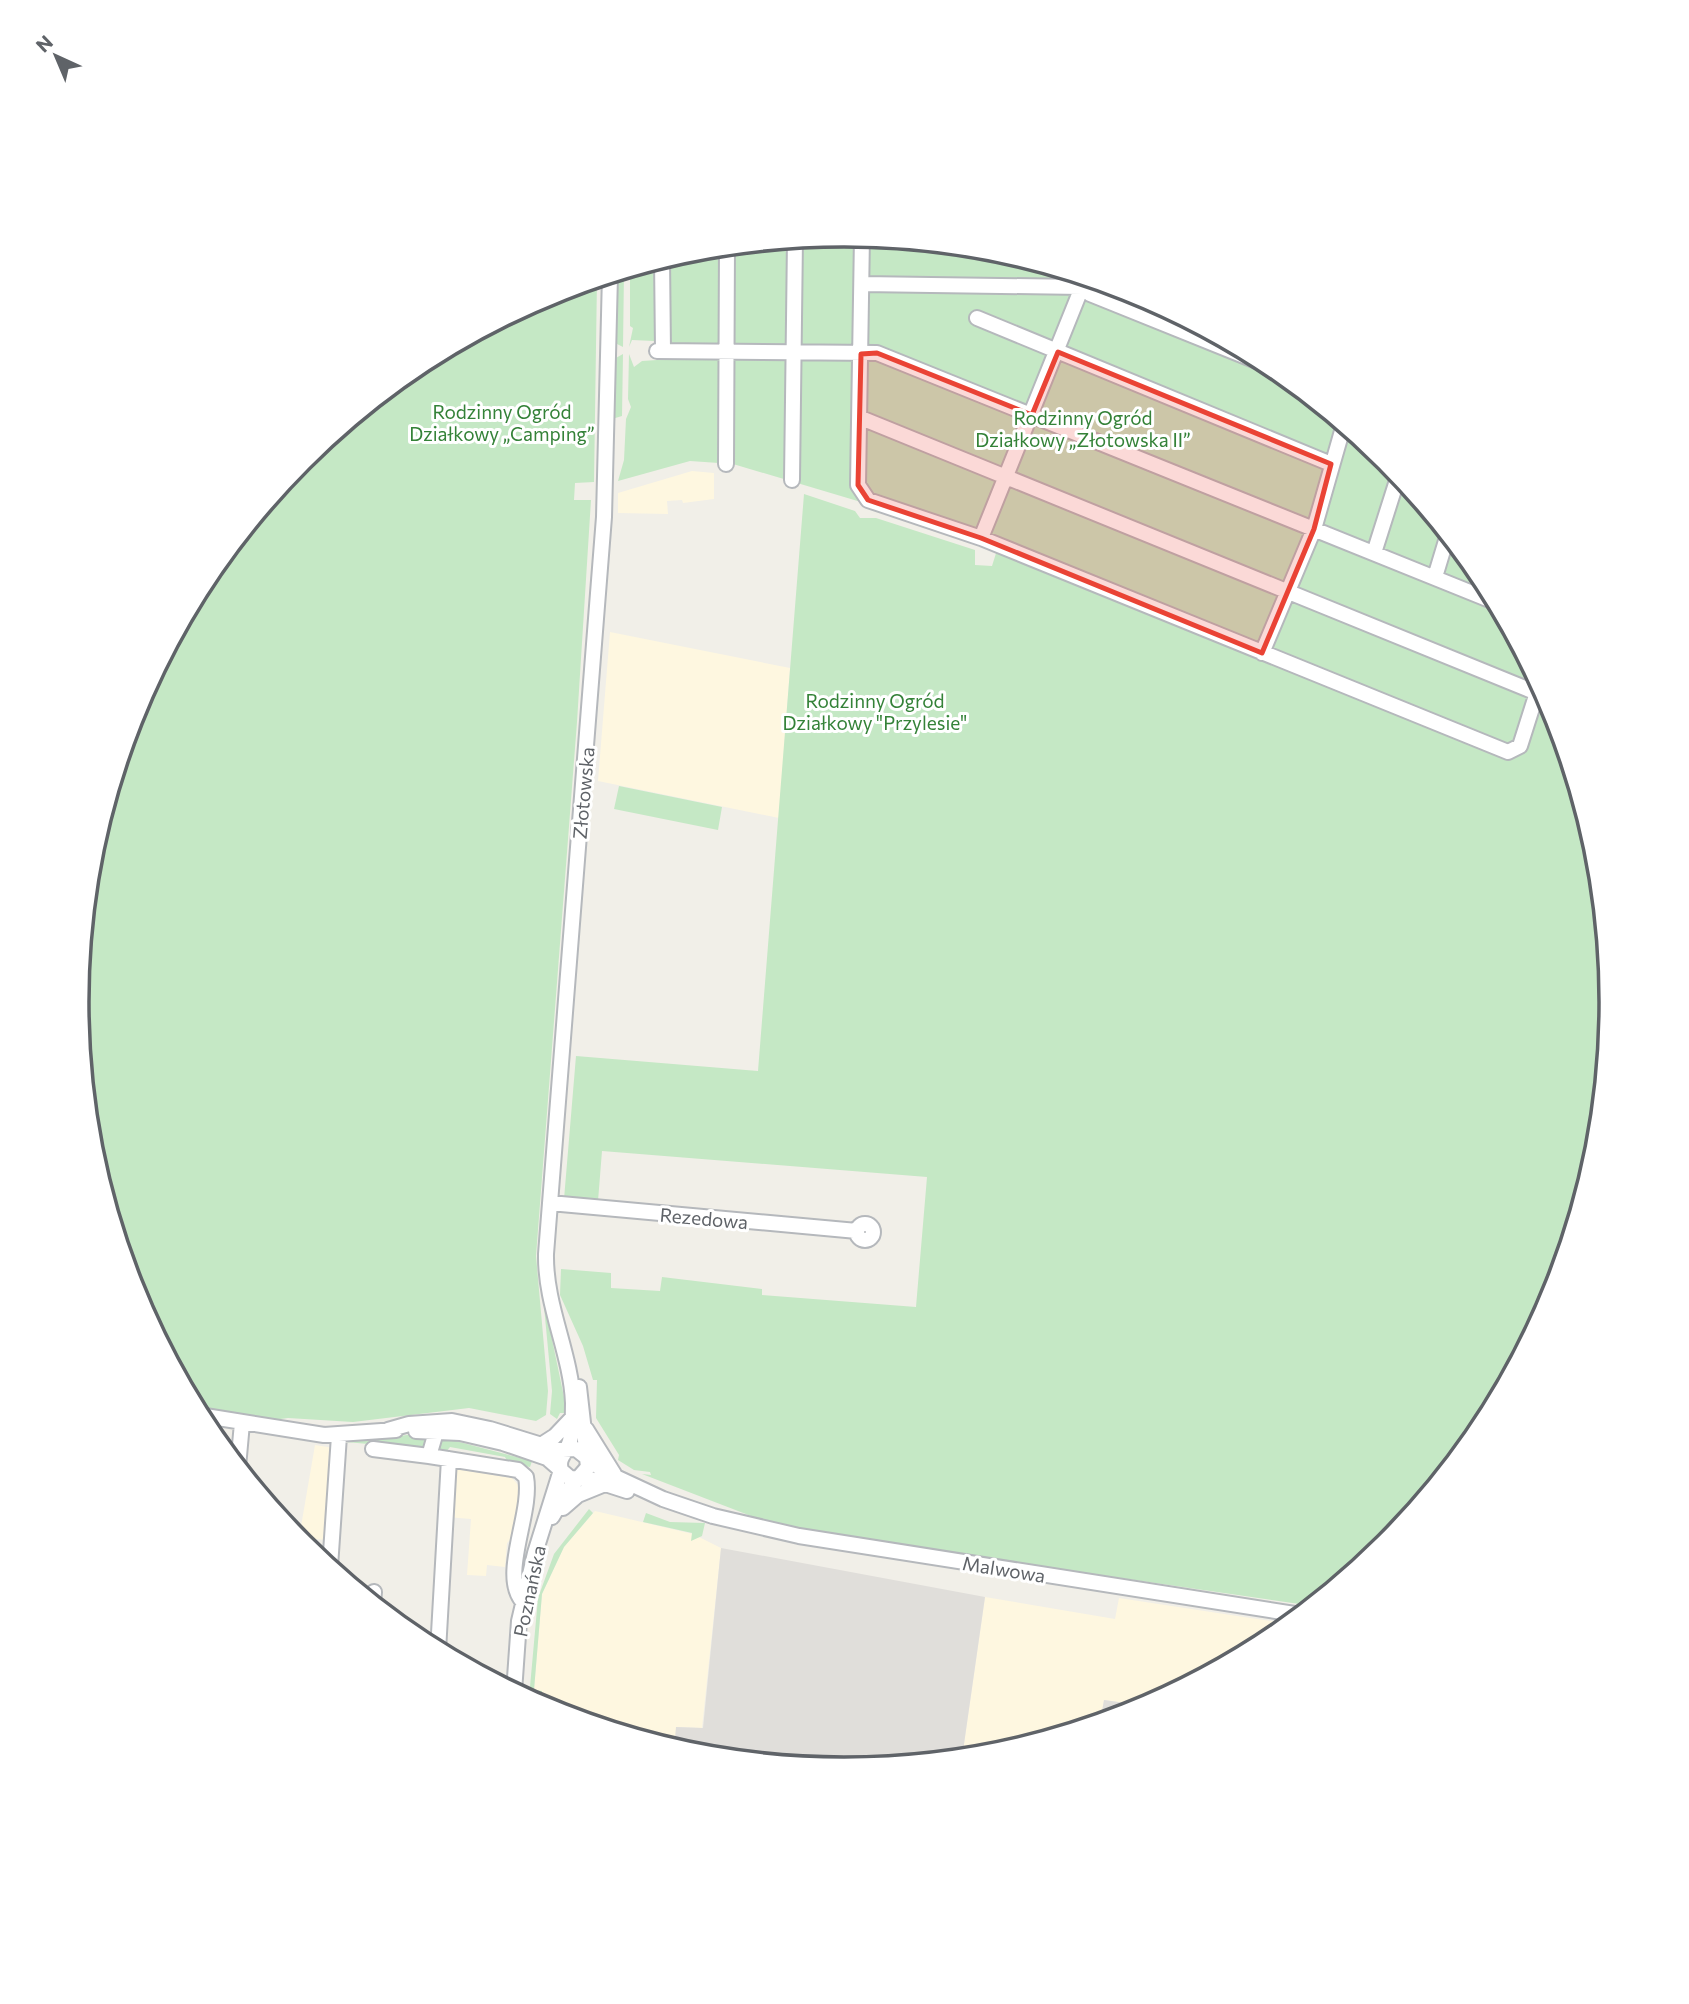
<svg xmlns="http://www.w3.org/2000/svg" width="1689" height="2004" viewBox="0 0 1689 2004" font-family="Commissioner,sans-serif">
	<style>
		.commercial { fill: #fef7e0 }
		.industrial { fill: #e0deda }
		.green { fill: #c5e8c5 }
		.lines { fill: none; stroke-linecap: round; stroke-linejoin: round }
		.minor-casing { stroke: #b5b8bc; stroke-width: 18 }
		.minor { stroke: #fff; stroke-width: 14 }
		.marked { fill: #ea4335; fill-opacity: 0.2; stroke: #ea4335; stroke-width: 5; stroke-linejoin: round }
		.labels { text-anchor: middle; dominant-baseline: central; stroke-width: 6; stroke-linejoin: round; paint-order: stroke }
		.park-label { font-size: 19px; fill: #348238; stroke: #fff }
		.street-label { font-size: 19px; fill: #5f6368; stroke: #fff }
		.rim { fill: none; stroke: #5f6368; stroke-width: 3.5 }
	</style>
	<rect width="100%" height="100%" fill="#f1efe8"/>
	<path class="commercial" d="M692,471L714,473V499L683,503L682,500L667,501L668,514L618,513V493Z
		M610,632L790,668L779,818L598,781Z
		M315,1445L334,1448L327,1540L299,1538Z
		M451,1468L512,1478L519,1486L517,1518L513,1537L507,1543L505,1567L487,1565L486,1576L467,1575L471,1519L447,1517Z
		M595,1511L693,1534L721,1548L702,1728L677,1727L674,1749L550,1711L533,1702L542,1594L564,1547Z
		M985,1597L1115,1619L1119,1598L1290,1624L1271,1640L1147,1706L1104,1700L1100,1723L994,1755L962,1758Z"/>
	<path class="industrial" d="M721,1548L985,1597L962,1758L844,1769L694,1755L674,1749L676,1727L703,1728Z
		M1104,1700L1147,1706L1100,1723Z"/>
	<path class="green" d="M845,235L995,249L1139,293L1271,364L1387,460L1483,576L1554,709L1597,853L1612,1002L1597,1152L1553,1296L1482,1429L1387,1545L1313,1606L867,1541L764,1521L642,1474L651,1475L650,1472L634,1470L618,1460L619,1455L596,1418L597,1380H593L583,1346L560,1295L561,1269L611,1273V1288L660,1291L662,1277L762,1289V1295L916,1307L927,1177L602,1151L598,1201L564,1199L576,1056L758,1071L804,494L855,511L860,518H876L975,550V565L992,566L997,550L881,508L733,464L690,461L618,481L624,460L626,419L631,407L628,399L629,354L634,367L642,361L657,360L654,341L632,340L629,347L633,328L630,326V269L695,249Z
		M624,271L623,347L615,343L614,274Z
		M597,279L594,482L575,483L574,500H591L577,722L536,1256L548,1391L546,1415L536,1421L469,1408L353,1422L288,1418L265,1421L194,1406L135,1295L92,1151L77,1002L92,852L136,708L207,575L302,459L418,364L551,293Z
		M623,354L622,416L612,419L614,359Z
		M619,786L722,807L718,830L614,809Z
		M543,1296L564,1397V1413H560L557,1419L550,1414L552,1391Z
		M416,1434L426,1439L424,1449L346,1442Z
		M444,1438L532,1461L530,1467L508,1463L505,1457L450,1447L446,1452L440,1451L437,1442Z
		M589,1509L593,1513L564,1547L542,1594L534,1690L542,1691V1695L529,1698L538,1598L554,1554Z
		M646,1513L670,1522L705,1523L702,1536L691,1541L692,1533L643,1522Z"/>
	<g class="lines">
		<g class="minor-casing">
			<path id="minor" d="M862,236L858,485L868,500L981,538L1508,752L1520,746L1540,683
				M662,259L663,351
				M862,284L1082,287L1090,294L1279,370
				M977,318L1331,464
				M657,351L877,353L1497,603
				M861,418L1537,693
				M726,464L727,246
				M792,480L795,239
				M981,538L1082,287V276
				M1374,553L1399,474
				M1435,577L1448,534
				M1262,653L1314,529L1344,424
				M550,1203L857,1231
				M857 1232a8 8 0 1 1 16 0a8 8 0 1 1-16 0Z
				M199,1415L324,1435L396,1430
				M586,1429L614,1474
				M388,1430L409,1424L452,1421L490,1429L558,1450L576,1449L605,1472L663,1499L713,1516L799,1536L1301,1615
				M416,1431L460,1433L503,1443L547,1458L570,1478L590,1479L627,1491
				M541,1445L555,1436L573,1417
				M373,1449L429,1456L438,1425
				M429,1456L518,1470L526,1477C533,1513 499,1575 523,1602
				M238,1467L242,1423
				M563,1508L578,1495L605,1484
				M552,1517L568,1490L588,1467L579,1387
				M330,1567L339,1436
				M373,1603L374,1592
				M438,1651L449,1459
				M514,1692L519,1621L535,1553L561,1470C557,1457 567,1453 570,1441C573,1429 573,1415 573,1403C571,1353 545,1306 546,1254L604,517L610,275"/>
		</g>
		<use href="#minor" class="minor"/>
	</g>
	<path class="marked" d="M1058,352L1331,464L1314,529L1262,653L981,538L868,500L858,485L861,354L877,353L1032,415Z"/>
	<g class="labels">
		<g class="park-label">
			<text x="502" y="411">Rodzinny Ogród<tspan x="502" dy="22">Działkowy „Camping”</tspan></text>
			<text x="1083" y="417">Rodzinny Ogród<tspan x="1083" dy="22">Działkowy „Złotowska II”</tspan></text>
			<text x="875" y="700">Rodzinny Ogród<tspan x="875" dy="22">Działkowy "Przylesie"</tspan></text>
		</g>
		<g class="street-label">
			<text transform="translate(583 793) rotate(-85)">Złotowska</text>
			<text transform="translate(704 1218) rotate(5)">Rezedowa</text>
			<text transform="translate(1004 1569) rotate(9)">Malwowa</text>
			<text transform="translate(529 1591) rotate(-78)">Poznańska</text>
		</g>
	</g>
	<path d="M0 0H1689V2004H0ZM89 1002a755 755 0 1 1 1510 0a755 755 0 1 1-1510 0Z" fill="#fff" fill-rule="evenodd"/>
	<path class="rim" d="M89 1002a755 755 0 1 1 1510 0a755 755 0 1 1-1510 0Z"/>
	<g transform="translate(56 56) rotate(316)" stroke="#ffffff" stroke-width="5" paint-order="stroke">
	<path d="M0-5L12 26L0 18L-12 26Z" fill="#5f6368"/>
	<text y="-10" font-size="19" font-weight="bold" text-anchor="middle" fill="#5f6368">N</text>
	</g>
</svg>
